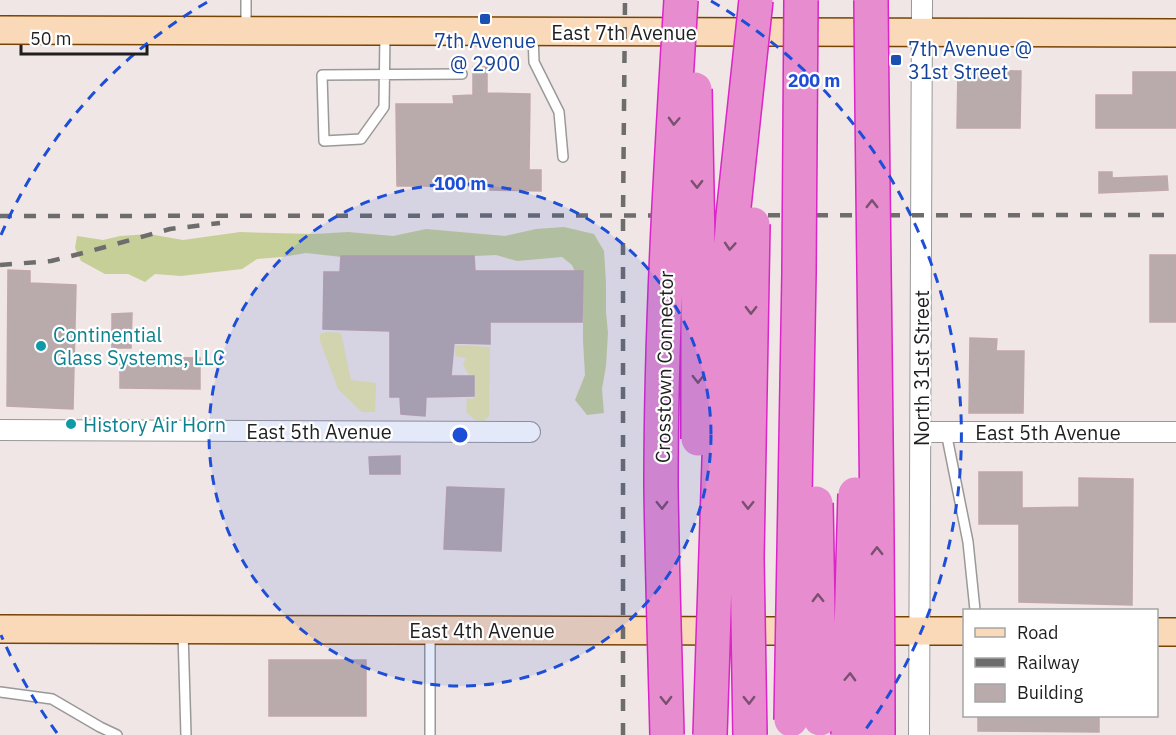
<svg xmlns="http://www.w3.org/2000/svg" width="1176" height="735" viewBox="0 0 1176 735" font-family="'IBM Plex Sans',sans-serif">
	<style>
		.grass { fill: #eae7aa }
		.forest { fill: #c7cf99 }
		.building { fill: #b9aaac; stroke: #c1a7aa; stroke-width: 1.5 }
		.lines { fill: none; stroke-linecap: round; stroke-linejoin: round }
		.lane-casing { stroke: #999; stroke-width: 12 }
		.street-casing { stroke: #999; stroke-width: 22 }
		.secondary-casing { stroke: #774404; stroke-width: 30 }
		.lane { stroke: #fff; stroke-width: 9 }
		.street { stroke: #fff; stroke-width: 20 }
		.secondary { stroke: #fad9b9; stroke-width: 27 }
		.rail { stroke: #6d6d6d; stroke-width: 4.5; stroke-dasharray: 12 12; stroke-linecap: butt }
		.highway-bridge-casing { stroke: #dc24c9; stroke-width: 36; stroke-linecap: butt }
		.highway-bridge { stroke: #e78ccf; stroke-width: 33 }
		.oneway { stroke: #79506e }
		.ring { fill: none; stroke: #1d4ed8; stroke-width: 3; stroke-dasharray: 10 8 }
		.transit-dot { fill: #1a4fb4; stroke: #fff; stroke-width: 2 }
		.culture-dot { fill: #0f9aa8; stroke: #fff; stroke-width: 2 }
		.labels { text-anchor: middle; dominant-baseline: central; stroke-width: 4.5; stroke-linejoin: round; paint-order: stroke }
		.street-label { font-size: 20px; fill: #1f1f1f; stroke: #fff }
		.transit-label { font-size: 20px; fill: #164399; stroke: #fff }
		.culture-label { font-size: 20px; fill: #0d838f; stroke: #fff; text-anchor: start }
		.centre { fill: #1d4ed8; stroke: #fff; stroke-width: 3 }
		.ring-label { font-size: 18px; text-anchor: middle; font-weight: bold; fill: #1d4ed8; stroke: #fff; stroke-width: 4.5; stroke-linejoin: round; paint-order: stroke }
	</style>
	<rect width="100%" height="100%" fill="#f0e6e5"/>
	<path class="grass" d="M327,332L341,333L351,380L376,383L375,412H362L338,389L320,341V334Z
		M455,345L490,347L489,416L484,421L475,420L466,412L467,398L472,399L475,397V376L468,374L463,364L466,358L458,357L455,355Z"/>
	<path class="forest" d="M564,227L594,234L604,251L606,282V312L608,333L606,366L602,389L604,413L587,415L575,400L585,375L583,341V291L572,265L562,257L517,261L496,255L456,257H342L306,253L282,257L257,259L242,269L181,276L155,274L145,282L128,274H105L81,261L75,248L77,236L103,240L120,236L149,234L183,240L240,232L314,234L348,232L393,236L426,229L505,236L536,229Z"/>
	<path class="building" d="M473,67H487V93L530,94L529,170H541V191L490,190V186H397L396,104H454L453,96L473,95Z
		M958,70L1021,71L1020,128H957Z
		M1133,72H1176V128H1096V95H1133Z
		M1099,172H1112V178L1167,176L1168,190L1099,193Z
		M1150,255H1176V322H1150Z
		M341,256H474L475,271H583L582,322H490V344L454,343L451,376H474V396L426,397L425,416L401,414L400,397H390V331L323,329L324,272H340Z
		M8,270L30,271V283L76,285L73,409L7,406Z
		M132,313L131,348H112V314Z
		M970,338L997,339L996,351H1024L1023,413H969Z
		M120,357L200,358V389L120,388Z
		M400,456V474H370L369,457Z
		M979,472H1022V508L1079,507V478L1133,479L1132,605L1019,602V524H979Z
		M447,487L504,489L501,551L444,549Z
		M269,660H366V716H269Z
		M978,716H1099V732L978,731Z"/>
	<g class="lines">
		<g class="lane-casing">
			<path id="lane" d="M246,28V0
				M385,33L384,107L361,139L324,141L322,75L462,74
				M533,34L534,62L559,112L563,157
				M946,432L968,542L975,610
				M183,632L186,735
				M0,692L52,699L100,727L117,735
				M430,735V632"/>
		</g>
		<g class="street-casing">
			<path id="street" d="M0,430L530,432
				M921,432H1176
				M919,735L922,0"/>
		</g>
		<g class="secondary-casing">
			<path id="secondary" d="M0,30L1176,33
				M0,629L812,631
				M859,631H964
				M1156,632H1176"/>
		</g>
		<use href="#lane" class="lane"/>
		<use href="#street" class="street"/>
		<use href="#secondary" class="secondary"/>
		<path class="rail" d="M0,216L1176,215
			M0,265L51,261L87,252L170,229L220,223
			M623,735V216L625,0"/>
		<g class="highway-bridge-casing">
			<path id="highway-bridge" d="M871,0C873,245 878,490 878,735
				M695,89L698,243V439
				M816,503L820,719
				M791,720L799,273L801,0
				M667,735C665,652 662,569 661,485C661,324 671,161 681,0
				M710,735L722,369L733,216L756,0
				M750,735L747,558L753,224
				M848,735L855,494"/>
		</g>
		<use href="#highway-bridge" class="highway-bridge"/>
	</g>
	<defs><path id="oneway-chevron" d="M-2-3.5L2.5 0L-2 3.5" fill="none" stroke-width="1.6" stroke-linecap="round" stroke-linejoin="round" transform="scale(1.5)"/></defs>
	<g class="oneway">
		<use href="#oneway-chevron" transform="translate(674 121) rotate(93)"/>
		<use href="#oneway-chevron" transform="translate(697 184) rotate(89)"/>
		<use href="#oneway-chevron" transform="translate(872 204) rotate(-90)"/>
		<use href="#oneway-chevron" transform="translate(730 246) rotate(94)"/>
		<use href="#oneway-chevron" transform="translate(751 310) rotate(91)"/>
		<use href="#oneway-chevron" transform="translate(698 379) rotate(90)"/>
		<use href="#oneway-chevron" transform="translate(662 505) rotate(89)"/>
		<use href="#oneway-chevron" transform="translate(748 505) rotate(91)"/>
		<use href="#oneway-chevron" transform="translate(877 551) rotate(-91)"/>
		<use href="#oneway-chevron" transform="translate(818 598) rotate(-91)"/>
		<use href="#oneway-chevron" transform="translate(850 677) rotate(-88)"/>
		<use href="#oneway-chevron" transform="translate(666 700) rotate(89)"/>
		<use href="#oneway-chevron" transform="translate(749 700) rotate(89)"/>
	</g>
	<circle cx="460" cy="435" r="251" fill="#1d4ed8" fill-opacity=".12"/>
	<g class="ring">
		<circle cx="460" cy="435" r="251"/>
		<path d="M57 733A501 501 0 0 1 1 635M1 235A501 501 0 0 1 209 1M711 1A501 501 0 0 1 863 733"/>
	</g>
	<g class="transit-dot">
		<rect x="479" y="13" width="12" height="12" rx="3"/>
		<rect x="890" y="54" width="12" height="12" rx="3"/>
	</g>
	<g class="culture-dot">
		<circle cx="41" cy="346" r="6"/>
		<circle cx="71" cy="424" r="6"/>
	</g>
	<g class="labels">
		<g class="street-label">
			<text x="624" y="32">East 7th Avenue</text>
			<text transform="translate(664 367) rotate(-89)">Crosstown Connector</text>
			<text transform="translate(921 368) rotate(-90)">North 31st Street</text>
			<text x="319" y="431">East 5th Avenue</text>
			<text x="1048" y="432">East 5th Avenue</text>
			<text x="482" y="630">East 4th Avenue</text>
		</g>
		<g class="transit-label">
			<text x="485" y="40">7th Avenue<tspan x="485" dy="23">@ 2900</tspan></text>
			<text x="908" y="48" text-anchor="start">7th Avenue @<tspan x="908" dy="23">31st Street</tspan></text>
		</g>
		<g class="culture-label">
			<text x="53" y="334">Continential<tspan x="53" dy="23">Glass Systems, LLC</tspan></text>
			<text x="83" y="424">History Air Horn</text>
		</g>
	</g>
	<circle cx="460" cy="435" r="9" class="centre"/>
	<g class="ring-label">
		<text x="814" y="87">200 m</text>
		<text x="460" y="190">100 m</text>
	</g>
	<rect x="963" y="609" width="195" height="108" fill="#ffffff" stroke="#a5a5a5" stroke-width="1.5"/>
	<rect x="975" y="628" width="30" height="9" fill="#fad9b9" stroke="#a5a5a5" stroke-width="1.5"/>
	<text x="1017" y="639" font-size="18" fill="#1f1f1f">Road</text>
	<rect x="975" y="658" width="30" height="9" fill="#6d6d6d" stroke="#a5a5a5" stroke-width="1.5"/>
	<text x="1017" y="669" font-size="18" fill="#1f1f1f">Railway</text>
	<rect x="975" y="684" width="30" height="18" fill="#b9aaac" stroke="#a5a5a5" stroke-width="1.5"/>
	<text x="1017" y="699" font-size="18" fill="#1f1f1f">Building</text>
	<path d="M21 45v9h126v-9" fill="none" stroke="#1f1f1f" stroke-width="3"/>
	<text x="30" y="45" font-size="18" fill="#1f1f1f" stroke="#ffffff" stroke-width="4.5" paint-order="stroke">50 m</text>
</svg>
